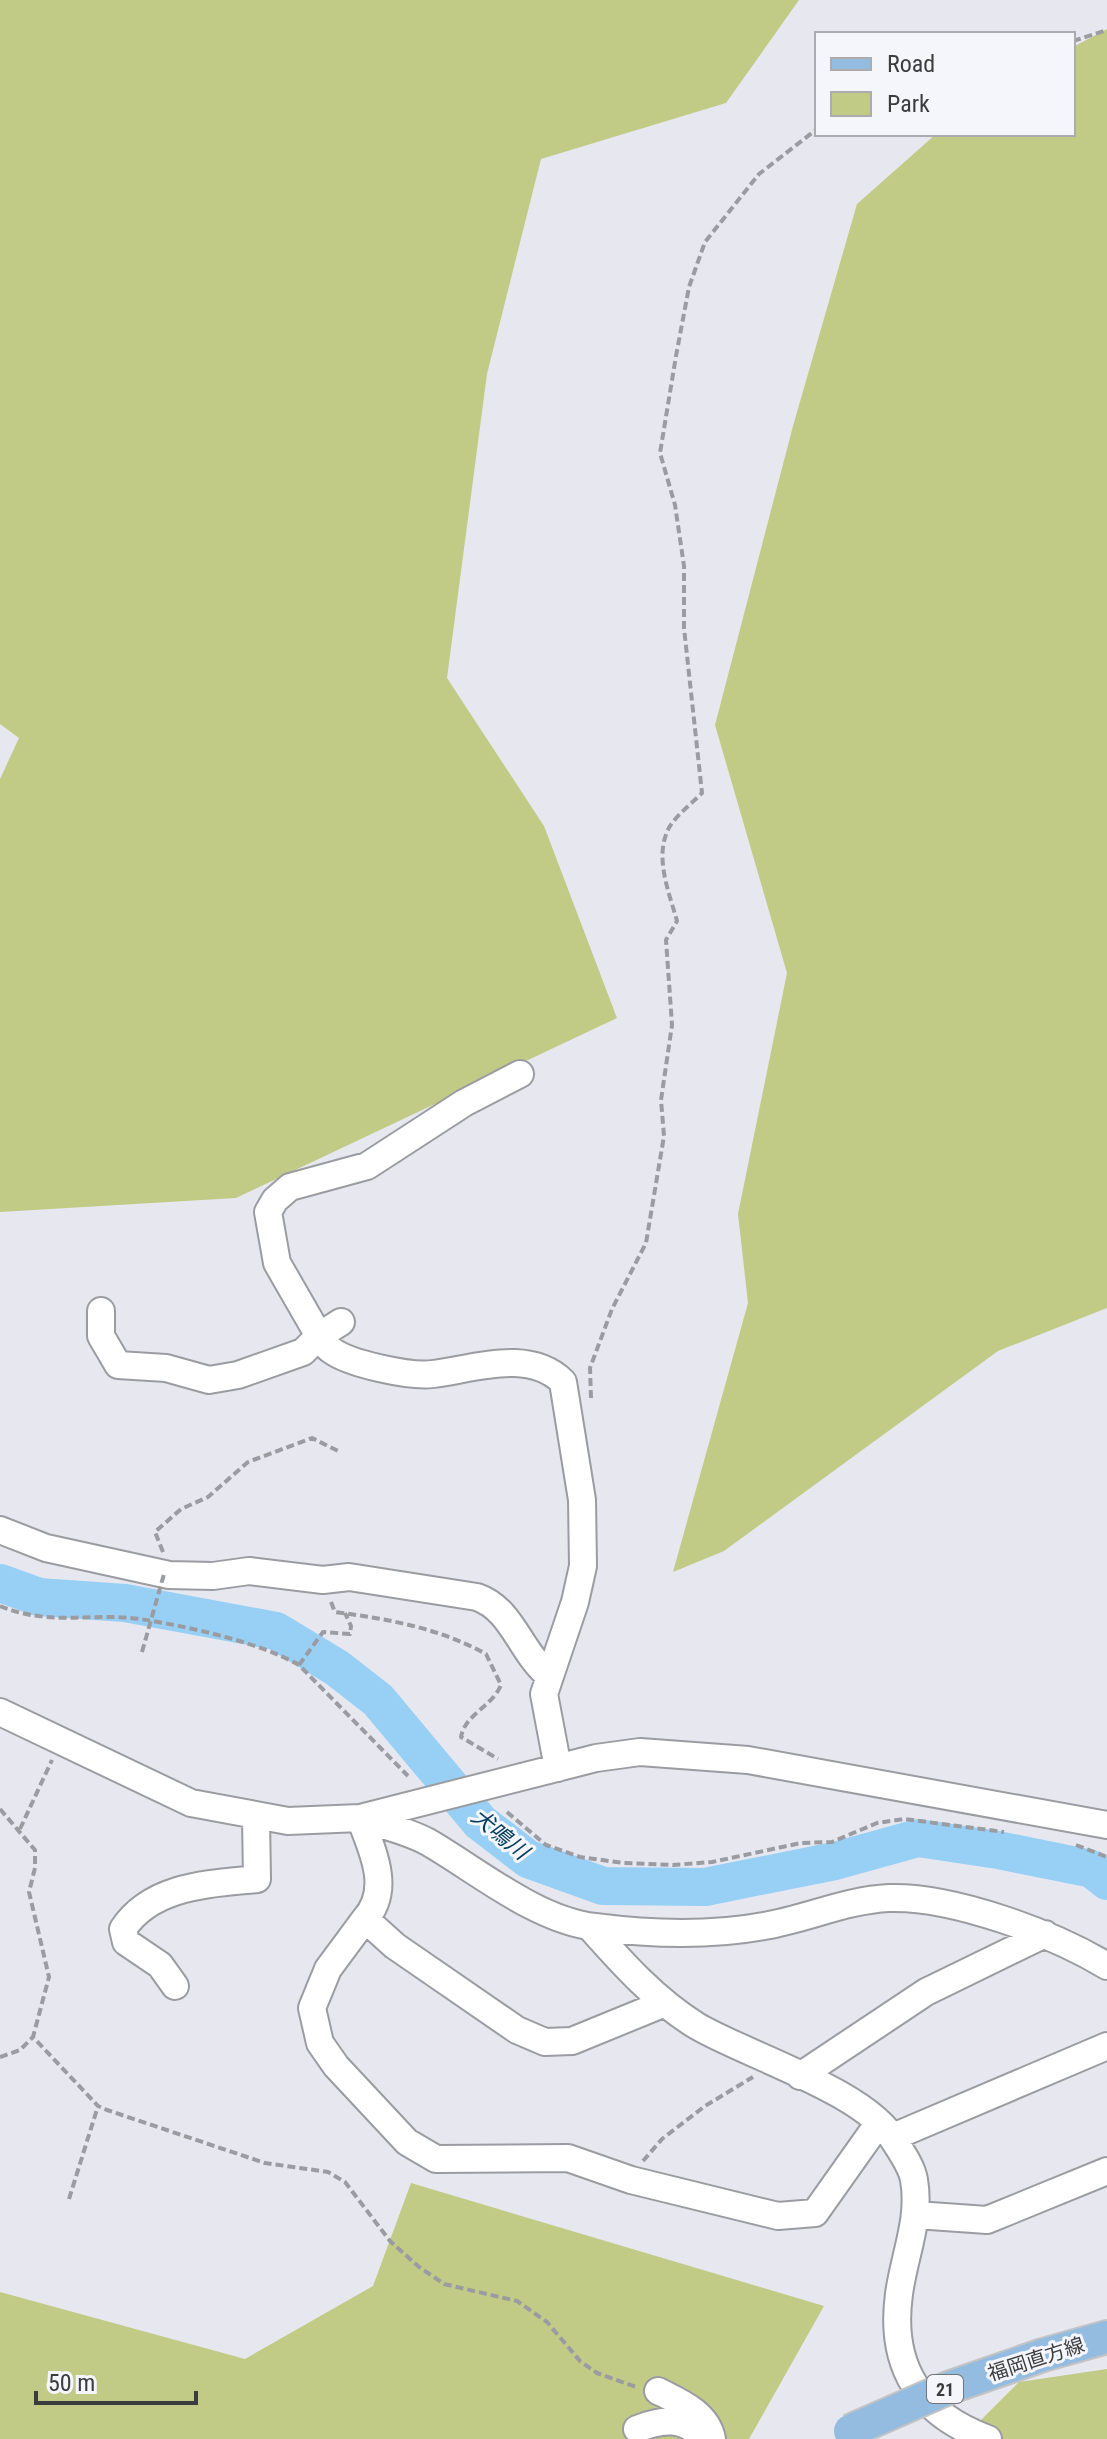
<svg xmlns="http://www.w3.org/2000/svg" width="1107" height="2439" viewBox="0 0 1107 2439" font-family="'Roboto Condensed','Noto Sans JP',sans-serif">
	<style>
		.green { fill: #c1cb86 }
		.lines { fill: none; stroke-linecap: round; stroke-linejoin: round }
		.river { stroke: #98d0f5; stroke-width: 38 }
		.minor-casing { stroke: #9b9ca2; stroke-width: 30 }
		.major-casing { stroke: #c4c4c5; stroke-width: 36 }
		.path { stroke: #9b9ca1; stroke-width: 4; stroke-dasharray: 8 4; stroke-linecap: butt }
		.minor { stroke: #fff; stroke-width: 26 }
		.major { stroke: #94bce1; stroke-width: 32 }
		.major-bridge-casing { stroke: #c4c4c5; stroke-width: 36; stroke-linecap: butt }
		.path-bridge { stroke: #9b9ca1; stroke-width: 4; stroke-dasharray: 8 4; stroke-linecap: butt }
		.major-bridge { stroke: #94bce1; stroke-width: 32 }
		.labels { text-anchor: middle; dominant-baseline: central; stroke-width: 6; stroke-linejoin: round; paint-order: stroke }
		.shield { fill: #f5f5fc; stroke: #737477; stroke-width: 2 }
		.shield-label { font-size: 18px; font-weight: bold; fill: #3b3c3e }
		.street-label { font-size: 20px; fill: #3b3c3e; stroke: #f5f5fc }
		.water-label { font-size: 22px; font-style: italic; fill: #003c5a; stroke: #f5f5fc }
	</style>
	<rect width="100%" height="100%" fill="#e7e8ef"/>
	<path class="green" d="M0,0H799L726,103L541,159L487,374L447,678L544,826L617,1018L236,1198L0,1212V779L19,738L0,724Z
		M1107,29V1308L998,1351L724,1551L673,1572L748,1303L738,1214L787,973L715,725L793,426L857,204L936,134H1073V47Z
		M411,2183L824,2306L749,2439H0V2292L245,2359L373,2286Z
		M1107,2369V2439H1001L976,2425L1019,2382Z"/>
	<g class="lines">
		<path class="river" d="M0,1583L39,1597L125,1603L276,1631L337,1668L378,1700L480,1822L528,1859L603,1886L705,1887L835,1861L918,1838L998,1850L1092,1869L1107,1881"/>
		<g class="minor-casing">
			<path id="minor" d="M101,1311V1336L118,1365L166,1368L209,1380L238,1375L303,1352L319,1336L277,1263L268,1212L275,1200L290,1187L367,1166L464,1103L520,1074
				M341,1322L319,1336C323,1341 326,1347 331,1350C349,1364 411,1377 433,1374C474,1369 529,1348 563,1382L582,1500L583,1566L575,1602L544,1694L558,1768
				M0,1530L46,1548L169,1575L213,1576L249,1571L323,1580L349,1577L477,1597C512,1609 520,1651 548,1675
				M0,1712L191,1803L288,1821L360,1818L596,1758L640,1752L748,1760L1107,1825
				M360,1818C382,1825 408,1831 428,1842C478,1871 536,1920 595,1927C649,1934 710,1936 764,1926C806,1919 846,1900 889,1898C953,1896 1052,1933 1107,1966
				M360,1818C372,1850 392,1889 365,1919L395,1946L517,2030L545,2042L572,2041L665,2003
				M365,1919L328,1969L312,2008L320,2043L336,2066L407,2142L436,2159L568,2158L631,2180L778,2216L815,2213L878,2124
				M590,1927C622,1963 656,2001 697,2026C748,2056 868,2092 895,2142C902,2153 912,2167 914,2180C921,2219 904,2256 899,2294C889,2367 920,2414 988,2439
				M175,1986L160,1965L126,1942L123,1929C152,1885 210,1884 257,1879L256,1818
				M800,2076L926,1992L1045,1934
				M893,2137L1107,2046
				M916,2215L987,2220L1107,2171
				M658,2391C680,2402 707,2413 712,2439
				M637,2429C661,2419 686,2416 703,2439"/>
		</g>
		<g class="major-casing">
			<path id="major" d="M1043,2355L1107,2337"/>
		</g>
		<path class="path" d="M1073,41L1107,30
			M591,1398L590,1368L612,1309L646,1243L664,1136L661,1100L672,1025L666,940L677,921C669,892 653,855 670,826C677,815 692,803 702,793L684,628V566L675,505L660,453L676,356L689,287L705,242L759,174L817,129
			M163,1552L155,1532L181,1509L208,1497L248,1462L312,1438L338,1451
			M331,1602L335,1612C388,1619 439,1628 486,1654L501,1685C492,1707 465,1714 461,1737L498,1759
			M0,1606C52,1627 90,1612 140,1619C186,1626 259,1642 299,1665L408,1776
			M299,1665L323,1632L350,1634L351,1626L345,1613
			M0,1809L35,1850V1868L29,1892L49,1977L33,2037L98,2106L107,2110L265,2163L328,2172L345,2182L390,2241L419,2267L444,2284L517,2301L547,2322L580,2361L597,2373L636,2387
			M507,1812L546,1845L580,1857L624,1863L673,1865L712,1862L801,1843L832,1842L877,1823L904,1819L1004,1832
			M20,1829L52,1760
			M1076,1845L1107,1857
			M0,2057L20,2050L33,2037
			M643,2161L662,2139L705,2106L753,2077
			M69,2199L98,2106"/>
		<use href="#minor" class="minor"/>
		<use href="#major" class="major"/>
		<g class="major-bridge-casing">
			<path id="major-bridge" d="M850,2431L948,2388L1043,2355"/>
		</g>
		<path class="path-bridge" d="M142,1652L164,1574"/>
		<use href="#major-bridge" class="major-bridge"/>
	</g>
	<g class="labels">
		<rect class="shield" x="927" y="2375" width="36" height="28" rx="6"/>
		<g class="shield-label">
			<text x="945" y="2389">21</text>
		</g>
		<g class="street-label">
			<text transform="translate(1036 2359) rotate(-18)">福岡直方線</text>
		</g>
		<g class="water-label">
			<text transform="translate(500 1834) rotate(39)">犬鳴川</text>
		</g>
	</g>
	<rect x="815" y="32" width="260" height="104" fill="#f5f5fc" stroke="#ababb0" stroke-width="2"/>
	<rect x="831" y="58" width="40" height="12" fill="#94bce1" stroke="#ababb0" stroke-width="2"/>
	<text x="887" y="72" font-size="24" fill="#3b3c3e">Road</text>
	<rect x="831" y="92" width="40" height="24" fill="#c1cb86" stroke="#ababb0" stroke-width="2"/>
	<text x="887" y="112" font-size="24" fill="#3b3c3e">Park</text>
	<path d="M36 2391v12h160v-12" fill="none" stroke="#3b3c3e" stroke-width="4"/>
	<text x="48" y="2391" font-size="24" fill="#3b3c3e" stroke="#f5f5fc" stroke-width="6" paint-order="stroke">50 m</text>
</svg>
